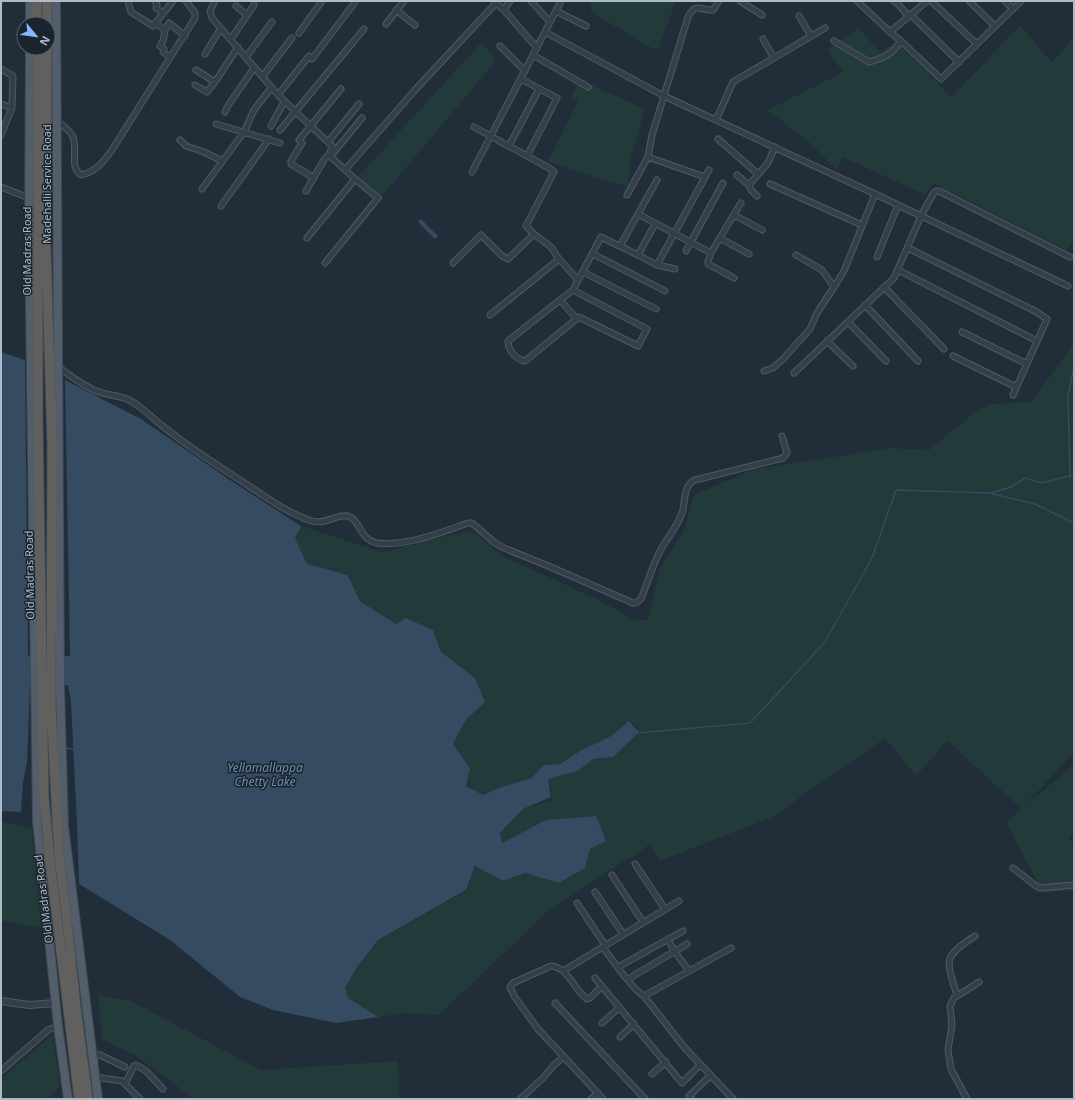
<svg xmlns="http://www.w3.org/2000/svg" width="1075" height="1100" viewBox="0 0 1075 1100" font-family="'Noto Sans',sans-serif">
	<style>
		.green { fill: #233a3a }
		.water { fill: #344b61 }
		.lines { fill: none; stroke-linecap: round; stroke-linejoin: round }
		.stream { stroke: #344b61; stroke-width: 1.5 }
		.minor-casing { stroke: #4f5a64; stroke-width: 7 }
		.tertiary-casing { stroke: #4f5a64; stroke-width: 8 }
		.primary-casing { stroke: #3e4853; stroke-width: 10 }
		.trunk-casing { stroke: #3f4a54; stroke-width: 11 }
		.minor { stroke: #343f4a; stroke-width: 5 }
		.tertiary { stroke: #343f4a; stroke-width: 6 }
		.primary { stroke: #525e6a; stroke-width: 8 }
		.trunk { stroke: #61605e; stroke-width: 9 }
		.labels { text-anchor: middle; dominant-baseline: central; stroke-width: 3; stroke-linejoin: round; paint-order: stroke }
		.street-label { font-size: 11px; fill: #afbac6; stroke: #1a242e }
		.water-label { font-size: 12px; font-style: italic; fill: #6f8eaa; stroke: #1a242e }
	</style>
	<rect width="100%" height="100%" fill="#212d39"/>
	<path class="green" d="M590,1H676L657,51L591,12Z
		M1020,25L1052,63L1074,36V239L1066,250L933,183L925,195L843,157L837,170L809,142L792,130L784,122L766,111L843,72L827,50L858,28L880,52L896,42L952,97Z
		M482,42L492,54L495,62L382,196L357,178Z
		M580,80L645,109L631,158L628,187L548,162L578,101L571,97Z
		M1072,345H1074V753L1022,808L1074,765V831L1069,837L1074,848V890L1043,893L1006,822L1022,809L947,741L916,776L885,738L772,817L660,861L649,845L547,912L439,1015L403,1013L378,1017L348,999L345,988L357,967L378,940L466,891L475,866L503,881L525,873L559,883L585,868L590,849L606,841L596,816L546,820L502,843L500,833L523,809L553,800L548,779L578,771L593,759L613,757L639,728L629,721L611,736L580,751L559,764H543L532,778L501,787L483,795L466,786L470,768L453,744L466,721L485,702L475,678L441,652L433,630L406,618L396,624L360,601L349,575L307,564L295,538L301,526L382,552L466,531L475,533L502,556L593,597L633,619L648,620L660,568L684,530L694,495L752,470L889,448L929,450L970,416L990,404L1032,402Z
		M1,821L32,829L41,928L1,921Z
		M98,995L131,1001L261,1070L398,1061L399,1099H192L177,1086L135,1055L102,1039Z
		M53,1034L60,1085L48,1099H1V1079Z"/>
	<path class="water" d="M421,219L438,236L435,239L418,222Z
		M1,352L25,360L28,656H70L65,380L141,419L233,482L301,526L295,538L307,564L348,575L360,601L396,624L406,618L433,630L441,652L475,678L485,702L466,720L453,744L470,768L466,786L483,795L501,787L532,778L543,765L560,764L580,751L611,736L629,721L639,732L613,757L593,759L578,771L548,779L551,797L523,809L500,833L502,843L546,820L596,816L606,841L590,849L585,868L559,883L525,873L503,881L475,866L466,890L378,940L357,967L345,988L348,998L378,1017L336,1023L273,1010L240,997L170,940L79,884L77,825L71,702L68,685L30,686L27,762L23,783L21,812L1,811Z"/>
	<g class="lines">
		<path class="stream" d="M1070,477L1068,395L1074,367
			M991,493L1011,487L1025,478L1041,483L1074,475
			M637,733L750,723L825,642L872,558L896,490L989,493L1035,504L1074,523
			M64,747L74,750"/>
		<g class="minor-casing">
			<path id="minor" d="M128,1L131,12L153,26L173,1
				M155,1L157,5L156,8L163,13
				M215,1L210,11L212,18L278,95L332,146L329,155L325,158L306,191
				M531,1L550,22
				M740,1L762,15
				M857,1L890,32L927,1
				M894,1L899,5L908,16
				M931,1L977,44
				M1005,1L1013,9
				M970,2L995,26
				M496,3L504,10L537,48
				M236,6L247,15
				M396,10L415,25
				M504,10L510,1
				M556,11L586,26
				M910,14L959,62
				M799,16L811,36
				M155,23L165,30L169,23L185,36
				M386,24L404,1
				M165,30L163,41L160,46L164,49L163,52L170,57
				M545,32L664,96L875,194L1068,286
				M299,33L322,1
				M231,39L254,5
				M763,39L774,58
				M834,41L869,62C884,58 891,55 901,41L890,32
				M901,41L941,79L1021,1
				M500,46L525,71
				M205,54L221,28
				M533,55L588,87
				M246,57L272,22
				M1,69L13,76L12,108L1,135
				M196,70L215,82L238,47
				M262,77L292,38
				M521,79L557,98L527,156
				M195,85L207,92L215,82
				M278,95L309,56L312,59L356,1
				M1,104L12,108
				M225,112L229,104L254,68
				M716,120L733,82L825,28
				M57,121C63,126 70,130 73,137C78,149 69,167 81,175C96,172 104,161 112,150L195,18V13L186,1
				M216,124L280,143
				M271,126L284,102
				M280,130L364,29
				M718,139L758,174
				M180,140L186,146L204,152L222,161
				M328,142L359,104
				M509,146L539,89
				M330,157L362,118
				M648,157L705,177
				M345,170L415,90L496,3L494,1
				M472,172L561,1
				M737,175L749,185
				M314,178L291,164V161L302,143L299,140L341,89
				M770,184L862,225
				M1,187L29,198
				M202,189L244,132L254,110L271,88
				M627,195L648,157L652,135L688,17C697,1 699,11 713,10L719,1
				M757,196L751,190L749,185L768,163L775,147
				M221,206L269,139
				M638,214L711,253L708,261V264L734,278
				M733,216L741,203
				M534,234L551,247L559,259L578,280
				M307,238L355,179
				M720,238L749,254
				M620,246L657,180
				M908,248L1035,311L1047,319L1013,395
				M686,251L723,183
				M711,253L733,216L738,217L762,230
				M593,254L665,291
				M638,255L657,265L675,269
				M796,255L822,270L834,287
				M877,257L898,205
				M325,263L378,198L355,179L329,155
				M453,263L481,235L502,256L508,259L534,234L526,226L554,172L549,168L474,127
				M657,265L709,170
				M898,270L1037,341
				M583,272L656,309
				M884,287L944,349
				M573,290L647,329L638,346L579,317L525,361C516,359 508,351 508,341L560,300L576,318
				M560,300L573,290L601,237L638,255L655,224
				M865,305L918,361
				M490,315L559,259
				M848,322L886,361
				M962,332L1027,364
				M827,341L853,366
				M953,356L1016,387
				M58,367C71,376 84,387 99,392C110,396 121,395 131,401C145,409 156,422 169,431C194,451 222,468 249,486C269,499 289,514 312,521C326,525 336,514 347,516C361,519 359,540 377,543C406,547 442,532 468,523H472L495,543L504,548L553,568L633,603H636L641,599C647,584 652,568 659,553C666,539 679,525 683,510C685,499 684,485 695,480L783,458L787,453L782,436
				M764,371L773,368L783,359L810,329L817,313L834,287L844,271L875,194
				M794,373L894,278L921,216L933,194L936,191H939L1070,257
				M635,864L665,909
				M1013,868L1036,886L1040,888L1074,885
				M612,875L643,922
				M595,892L623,934
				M577,903L605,945
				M668,940L675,952L689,971
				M603,947C610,957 634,991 644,996L684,1047L733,1099
				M618,967L683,931
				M563,971L679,901
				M595,978L682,1083L700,1065
				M628,979L687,944
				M602,986L590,998L587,999C574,990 568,967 551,966L513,983L510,987L514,996L538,1029L603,1099
				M644,996L731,948
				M957,996C947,960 941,958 975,936
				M555,1003L645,1099
				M602,1023L620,1007
				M620,1037L634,1024
				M93,1054L100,1055L125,1067
				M1,1071L48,1030L58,1026
				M652,1074L666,1062
				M95,1077L122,1081L140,1099
				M125,1084L134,1066L136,1065L146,1071L163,1089
				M520,1099L542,1079L555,1064L564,1057
				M591,1099L598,1093
				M692,1099L689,1096L710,1076
				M967,1099L951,1069L948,1050L952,1025L950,1006L954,998L979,982"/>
		</g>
		<g class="tertiary-casing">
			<path id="tertiary" d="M1,1001L29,1005L56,1003"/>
		</g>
		<g class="primary-casing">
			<path id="primary" d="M56,1L60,688L64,826L98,1099
				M30,24V1
				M30,48L29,230L37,821L58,1026L68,1099"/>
		</g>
		<g class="trunk-casing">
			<path id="trunk" d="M37,1V24
				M47,24V1
				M38,48V420L44,797L50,861L79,1099
				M47,48L46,247L52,444L51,706L59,856L67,921L76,1007L88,1099"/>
		</g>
		<use href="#minor" class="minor"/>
		<use href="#tertiary" class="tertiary"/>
		<use href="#primary" class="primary"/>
		<use href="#trunk" class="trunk"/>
	</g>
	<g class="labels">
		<g class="street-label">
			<text transform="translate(46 184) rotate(-90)">Madehalli Service Road</text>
			<text transform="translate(26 251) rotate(-90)">Old Madras Road</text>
			<text transform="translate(29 575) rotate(-91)">Old Madras Road</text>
			<text transform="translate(43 899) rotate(-97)">Old Madras Road</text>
		</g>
		<g class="water-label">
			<text x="265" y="767">Yellamallappa<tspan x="265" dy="14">Chetty Lake</tspan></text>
		</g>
	</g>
	<rect width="1075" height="1100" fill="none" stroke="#afbac6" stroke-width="4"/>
	<g transform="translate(36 36) rotate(119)"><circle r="19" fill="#1a242e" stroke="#56606b"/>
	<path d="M0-3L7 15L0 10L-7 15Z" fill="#80bafa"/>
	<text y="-6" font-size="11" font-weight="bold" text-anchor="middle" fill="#afbac6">N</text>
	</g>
</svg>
